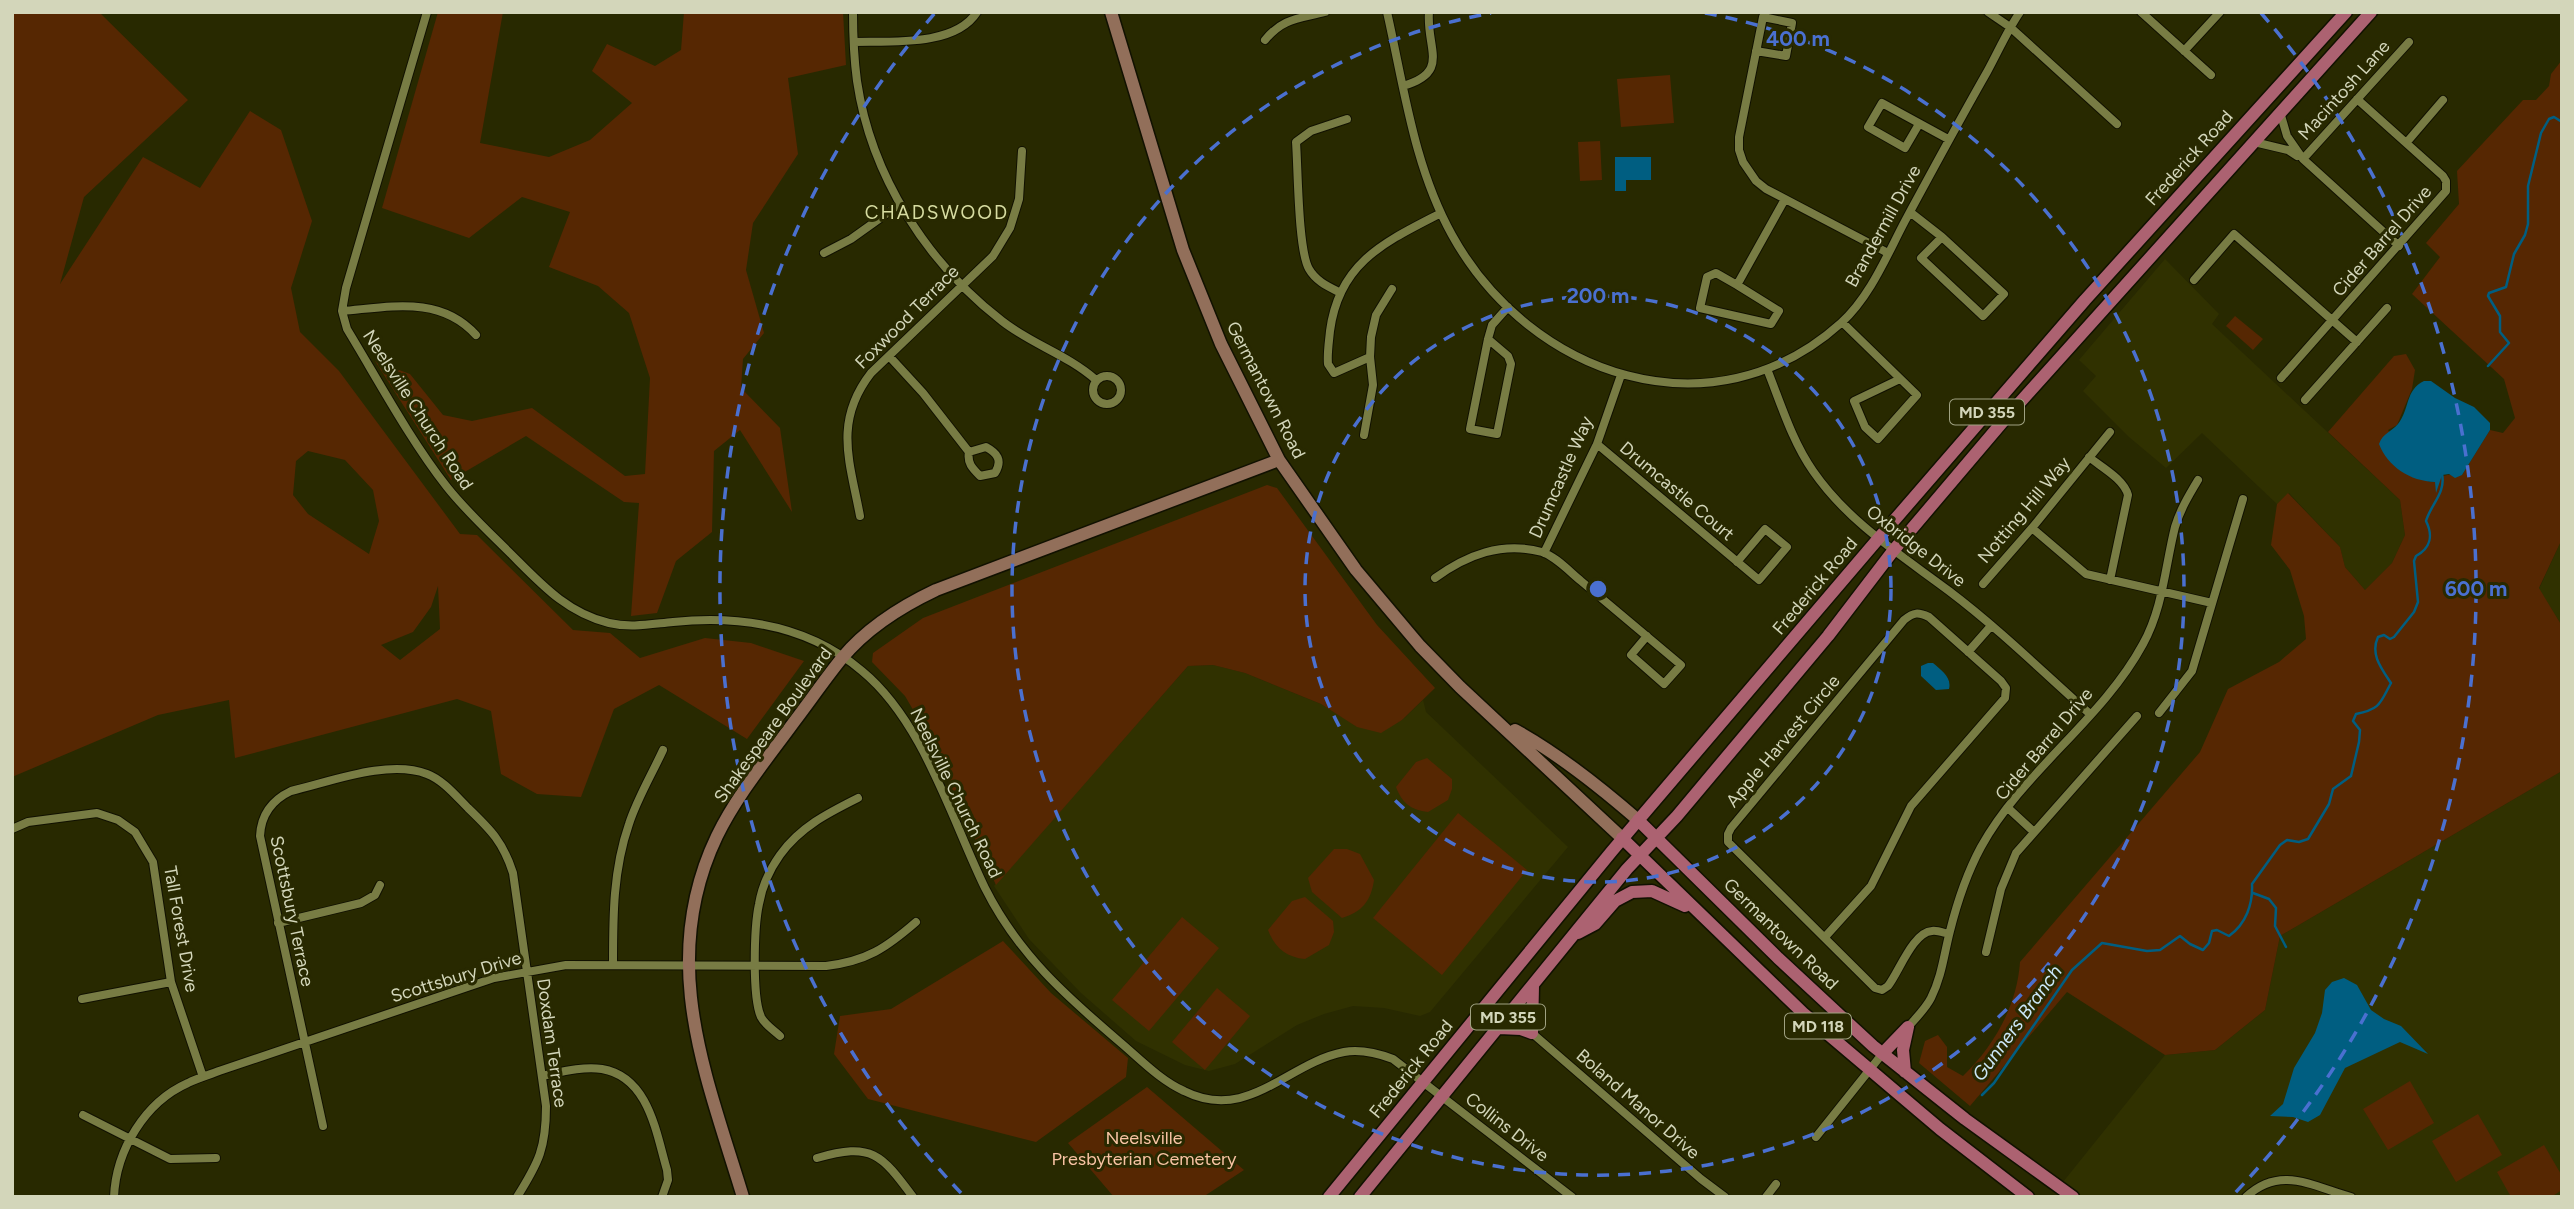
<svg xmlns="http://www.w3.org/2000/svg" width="2574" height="1209" viewBox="0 0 2574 1209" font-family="Figtree,sans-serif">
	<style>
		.built { fill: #303100 }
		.green { fill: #562702; fill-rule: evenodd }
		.water { fill: #005e81 }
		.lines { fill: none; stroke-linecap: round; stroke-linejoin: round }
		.stream { stroke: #005e81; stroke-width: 2.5 }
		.street-casing { stroke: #110; stroke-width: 10 }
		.secondary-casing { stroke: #110; stroke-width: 15 }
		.primary-casing { stroke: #110; stroke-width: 15 }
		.street { stroke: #787c44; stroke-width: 8 }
		.secondary { stroke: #926f5a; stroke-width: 12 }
		.primary { stroke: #ac6271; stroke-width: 12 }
		.ring { fill: none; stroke: #4a70d0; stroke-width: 3.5; stroke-dasharray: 12 9 }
		.labels { text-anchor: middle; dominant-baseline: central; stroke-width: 6; stroke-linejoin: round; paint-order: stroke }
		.shield { fill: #282900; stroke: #a0a282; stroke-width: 2 }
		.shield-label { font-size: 16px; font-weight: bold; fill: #d3d6ba }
		.street-label { font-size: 18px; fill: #d3d6ba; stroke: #282900 }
		.park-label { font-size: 18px; fill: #f8c3a3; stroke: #282900 }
		.neighbourhood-label { font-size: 19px; letter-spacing: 2px; fill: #d7dca1; stroke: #282900 }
		.water-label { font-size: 19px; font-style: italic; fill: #cbe7f7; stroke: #282900 }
		.centre { fill: #4a70d0; stroke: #282900; stroke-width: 3.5 }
		.ring-label { font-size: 21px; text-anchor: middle; font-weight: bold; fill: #4a70d0; stroke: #282900; stroke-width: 6; stroke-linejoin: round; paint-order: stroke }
	</style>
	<rect width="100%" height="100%" fill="#282900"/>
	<path class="built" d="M2165,259L2219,314L2212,324L2400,500L2405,535L2392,563L2365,590L2345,567L2340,547L2289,493L2277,504L2202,433L2166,468L2129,437L2083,391L2096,376L2079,360Z
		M2562,539V626L2539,589Z
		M1213,665L1245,673L1321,704L1357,726L1402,720L1423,700L1426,712L1568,847L1430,1012L1420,1016L1384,1008L1353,1006L1324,1014L1297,1025L1235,1064L1209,1071L1185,1065L1136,1041L1081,993L1029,939L994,886L1188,666Z
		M2562,771V1197H2081L2063,1182L2165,1055L2215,1050L2265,1010L2280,936Z"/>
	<path class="green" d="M12,12H99L188,100L84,197L60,284L143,157L200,188L250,111L281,130L312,221L291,288L300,332L339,371L460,534L477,535L573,630L610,633L640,658L705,638L751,643L804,661L747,739L659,685L614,709L581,797L537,794L501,774L491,711L457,699L235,758L229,700L158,715L12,777ZM308,451L345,460L373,490L379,521L369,554L308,514L293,495L296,461ZM438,586L440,629L400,660L381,645L413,632L431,607Z
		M438,12H503L480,143L549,157L590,140L632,103L592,71L607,44L655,66L681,50L684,12H843L846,65L788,78L798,154L753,223L746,270L764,333L743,359L741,388L780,428L792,512L740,430L714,451L712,532L676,561L657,613L631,616L639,503L624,502L526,436L451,480L375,361L410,374L443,415L472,421L532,408L625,476L645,474L650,378L629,313L598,286L549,267L570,212L522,197L469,238L382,208Z
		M2562,60V425L2560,429L2562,539L2539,588L2562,626V771L2280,936L2265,1010L2215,1050L2165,1055L2067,992L1970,1106L1919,1063L1925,1041L1938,1035L1947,1047V1067L1963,1076C1994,1046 2017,1006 2020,962L2200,752L2228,689L2279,662L2306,639L2304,616L2290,570L2271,545L2277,504L2288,493L2340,547L2345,567L2365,590L2392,563L2405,535L2400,500L2328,432L2394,356L2406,354L2415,370L2412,389L2397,425L2388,430L2429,482H2435C2442,473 2451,475 2462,475L2490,430L2503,433L2515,418L2504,379L2412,294L2440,257L2426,243L2459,204L2457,171L2523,100H2536L2549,86L2551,74Z
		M1670,75L1674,123L1621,127L1617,79Z
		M1600,141L1602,180L1580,181L1578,142Z
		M2235,316L2263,339L2253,350L2226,326Z
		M1267,485L1277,488L1377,625L1435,688L1402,720L1381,733L1357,727L1321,704L1245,673L1213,665L1188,666L996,885L926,732L905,696L872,662L873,653L923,618Z
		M1427,758L1452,779V789L1448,800L1428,812C1411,810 1402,803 1396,787L1416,762Z
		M1458,813L1527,870L1442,975L1373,918Z
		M1334,849H1347L1360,854L1374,880C1371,901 1362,912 1342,918L1312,892L1308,878Z
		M1305,897L1333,921L1334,932L1329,945L1305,959C1286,957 1275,948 1268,930L1292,901Z
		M1182,917L1219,948L1149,1031L1112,1000Z
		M1003,941L1051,993L1128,1058L1126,1077L1036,1142L868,1099L834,1054L840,1016L891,1009Z
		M1217,988L1250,1016L1205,1070L1172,1042Z
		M2410,1081L2434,1123L2388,1150L2363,1109Z
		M1147,1087L1244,1170L1203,1197H1114L1068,1143Z
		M2478,1114L2502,1155L2456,1182L2432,1141Z
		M2544,1145L2562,1176V1190L2551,1197H2511L2497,1172Z"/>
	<path class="water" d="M1615,157H1651V180H1626V191H1615Z
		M2424,381H2431L2455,398L2474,407L2490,423V430L2462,475L2455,478L2449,474L2442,475L2436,493L2435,482C2410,481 2388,467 2379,444C2383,433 2391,432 2398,424C2410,409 2405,390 2424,381Z
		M1928,663H1933C1941,670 1952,677 1949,689L1936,690L1921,676V666Z
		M2344,978L2357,985L2371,1010L2384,1019L2401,1026L2428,1054L2400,1042L2345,1068L2320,1115L2308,1122L2293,1117L2270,1116L2283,1104L2294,1068L2315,1033L2322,1013L2325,990L2332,982Z"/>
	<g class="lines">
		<path class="stream" d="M2488,366L2509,343L2500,332V316L2488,296L2489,293L2506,287L2514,254L2525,235L2528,224V186L2541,133L2549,119L2554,117L2562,122
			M2253,893L2269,899L2276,908L2275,926L2286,947
			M1982,1095L1994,1083L2072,970L2102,943L2147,951L2160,950L2180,936L2190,944L2203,950L2209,943L2212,931L2217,930L2229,936C2246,924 2253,904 2252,884L2280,845L2287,840L2299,842L2308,839L2329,804L2333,789L2351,776L2359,742L2360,730L2353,721L2356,714C2381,709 2380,703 2391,683C2381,668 2370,654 2378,637L2384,635L2390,639L2394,637L2414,612L2418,602L2414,561L2416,556C2431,548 2433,535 2426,521C2431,504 2446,493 2442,474"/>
		<g class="street-casing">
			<path id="street" d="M427,12L346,288L342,311L347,329C378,380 410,440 447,487C466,511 489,532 511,554C541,584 567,613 609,623C631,628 651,624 673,622C742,615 808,625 862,671C923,721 951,818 985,888C1018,954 1066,996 1121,1043C1141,1060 1160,1080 1184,1091C1248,1123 1287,1063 1344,1052C1361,1049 1377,1053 1393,1059L1572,1197
				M853,12C853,35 854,59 857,81C871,176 927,263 1002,321C1031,344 1068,355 1096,380
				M1387,12C1404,87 1414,167 1452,235C1530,376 1712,439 1841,323C1870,297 1887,255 1905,221C1932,171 1959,121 1987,72C1998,52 2007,31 2020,12
				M1988,12L2010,27L2117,124
				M2141,12L2211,75
				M1265,40C1283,18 1298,19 1325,12
				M854,42C889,41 955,47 977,12
				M1756,51L1786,56L1792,23L1763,17L1739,137V150L1743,162L1756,181L1766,189L1888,253
				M2184,51L2220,12
				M1403,86C1451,72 1426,49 1429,12
				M2280,112L2287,136L2303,159L2399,246
				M1919,124L1905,148L1868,127L1882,103L1948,139
				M2254,142L2288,150L2297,156
				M2407,142L2443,100
				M2303,159L2409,42
				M1910,212L1942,237L2004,294L1983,316L1921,258L1942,237
				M824,253L851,239L900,204
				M2194,280L2234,234L2357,342
				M1737,285L1716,273L1707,277L1700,308L1771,324L1779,311L1737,285L1785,199
				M1339,292C1327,286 1316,281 1309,269C1298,250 1298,168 1296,142L1311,131L1347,119
				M342,311C390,307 440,295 476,335
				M1842,322L1917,395L1878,439L1865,427L1854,401L1900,379
				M1488,339L1508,356L1511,364L1497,434L1470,429L1488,339L1492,325L1508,307
				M889,356L923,393L969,452C967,463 972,468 980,476L995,473C1003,460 997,453 986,447L969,452
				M1370,357L1334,373L1328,364C1327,353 1329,342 1330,331C1339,262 1385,242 1441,213
				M1767,369C1781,404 1792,441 1813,471C1848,522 1901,555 1949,591C1998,628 2044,673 2090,714
				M1093 390a14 14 0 1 1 28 0a14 14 0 1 1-28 0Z
				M2281,378L2446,191V181L2443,176L2357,99
				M2305,400L2387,308
				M1364,435L1373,385L1370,357L1371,337L1376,315L1392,289
				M1597,444L1759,580L1787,547L1765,529L1737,562
				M2089,457C2101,467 2124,479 2128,495L2110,580
				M860,516C850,462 833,422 871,373L993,256L1010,228L1019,199L1022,151
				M2032,528L2086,574L2212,603
				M1544,553L1597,444L1621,375
				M1435,578C1467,555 1502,541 1542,552C1555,556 1570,572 1581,581C1614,609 1648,637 1681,665L1664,684L1631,655L1647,636
				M1983,584L2032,528L2110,432
				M1968,652L1990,627
				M2159,713L2192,671L2243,499
				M2008,808L2034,832
				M12,829L28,822L97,813L118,820L135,832L153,862L171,982L203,1077
				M278,923L361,903L375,895L380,885
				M1825,937L1871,886L1911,806L2005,698L2006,688L2001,681L1929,617C1918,612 1914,612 1904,620L1731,828L1728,834V842L1875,988L1882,990L1888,986C1899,972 1913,932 1932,931C1937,930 1944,933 1949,934
				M1986,952L2001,889L2016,853L2137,716
				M613,964C613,916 613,870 629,824C637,799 652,774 663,750
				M82,999L171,982
				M1908,1027C1916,1018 1926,1008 1931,998C1942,976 1944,954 1950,931C1957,903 1967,873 1981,847C2022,772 2102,720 2143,644C2163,608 2165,567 2175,527C2180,510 2189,495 2198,480
				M1532,1033L1701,1179L1725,1197
				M780,1036C774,1030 765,1025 761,1017C752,997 754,927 759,904C762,887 770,869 780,855C800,827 828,813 858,798
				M542,1076C561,1072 583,1066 602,1069C649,1077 656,1133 667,1170L668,1180L662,1197
				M83,1115L170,1159L216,1158
				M323,1126L260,836C261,815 272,800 291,791C330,782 388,759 427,774C443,780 456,796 468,808C491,830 503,842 513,873L546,1106C546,1148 539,1162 517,1197
				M1816,1137L1883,1053
				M817,1158C872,1142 881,1154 913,1197
				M114,1197C116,1150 145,1102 188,1083C198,1078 209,1075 219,1071L494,978L566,965L826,966C867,961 886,948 916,922
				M1766,1197L1776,1184
				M2246,1197C2280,1165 2312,1186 2351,1197"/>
		</g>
		<g class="secondary-casing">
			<path id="secondary" d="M1111,12L1183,250L1221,344L1279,460L1356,570L1420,646L1460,687L1622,838
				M1515,730C1559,754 1600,787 1638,820
				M743,1197C706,1075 657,961 717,836C737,795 767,759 794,722C810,701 825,679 842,658C867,628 900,607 936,590L1279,460"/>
		</g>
		<g class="primary-casing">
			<path id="primary" d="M1638,820L1778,958L1873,1046L1965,1119L2073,1197
				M1622,838L1803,1013L1940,1129L2028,1197
				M1578,933L1595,924L1615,901L1632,892L1652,891L1685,906
				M1499,1028L1521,1029L1532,1033L1533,986
				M1883,1053L1908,1027
				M1905,1072L1903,1050L1908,1027
				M1329,1197L1612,851L1878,539L2085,300L2346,12
				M1360,1197L1627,869L1677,816L1828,636L1893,551L2005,419L2371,12"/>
		</g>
		<use href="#street" class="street"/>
		<use href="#secondary" class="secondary"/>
		<use href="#primary" class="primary"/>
	</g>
	<g class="ring">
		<circle cx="1598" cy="589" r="293"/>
		<path d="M1705 13A586 586 0 1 1 1491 13"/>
		<path d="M961 1193A878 878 0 0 1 935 13M2261 13A878 878 0 0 1 2235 1193"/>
	</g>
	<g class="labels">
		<g class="shield">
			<rect x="1950" y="399.5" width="74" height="25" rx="5"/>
			<rect x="1471" y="1004.5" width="74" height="25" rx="5"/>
			<rect x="1785" y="1013.5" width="66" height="25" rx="5"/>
		</g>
		<g class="shield-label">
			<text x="1987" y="412">MD 355</text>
			<text x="1508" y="1017">MD 355</text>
			<text x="1818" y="1026">MD 118</text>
		</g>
		<g class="street-label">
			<text transform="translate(2344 90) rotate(-48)">Macintosh Lane</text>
			<text transform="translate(2189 158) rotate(-48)">Frederick Road</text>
			<text transform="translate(1883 226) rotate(-61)">Brandermill Drive</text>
			<text transform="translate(2382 241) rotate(-49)">Cider Barrel Drive</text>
			<text transform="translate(907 317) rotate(-45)">Foxwood Terrace</text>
			<text transform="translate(1266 390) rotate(63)">Germantown Road</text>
			<text transform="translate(418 410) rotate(57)">Neelsville Church Road</text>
			<text transform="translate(1561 477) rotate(-66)">Drumcastle Way</text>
			<text transform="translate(1677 491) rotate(40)">Drumcastle Court</text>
			<text transform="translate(2024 510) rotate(-50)">Notting Hill Way</text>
			<text transform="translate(1916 546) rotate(38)">Oxbridge Drive</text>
			<text transform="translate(1815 586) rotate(-50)">Frederick Road</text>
			<text transform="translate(773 725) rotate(-54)">Shakespeare Boulevard</text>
			<text transform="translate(1783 741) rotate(-50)">Apple Harvest Circle</text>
			<text transform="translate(2044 744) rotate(-50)">Cider Barrel Drive</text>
			<text transform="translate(956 793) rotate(64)">Neelsville Church Road</text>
			<text transform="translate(292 911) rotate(78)">Scottsbury Terrace</text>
			<text transform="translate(181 929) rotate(80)">Tall Forest Drive</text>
			<text transform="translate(1781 934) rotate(44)">Germantown Road</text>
			<text transform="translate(456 977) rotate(-17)">Scottsbury Drive</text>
			<text transform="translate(552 1043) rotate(82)">Doxdam Terrace</text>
			<text transform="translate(1411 1069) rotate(-51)">Frederick Road</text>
			<text transform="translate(1638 1104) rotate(41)">Boland Manor Drive</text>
			<text transform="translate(1507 1127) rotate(38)">Collins Drive</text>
		</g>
		<g class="park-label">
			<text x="1144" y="1138">Neelsville<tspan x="1144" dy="21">Presbyterian Cemetery</tspan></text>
		</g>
		<g class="neighbourhood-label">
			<text x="937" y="212">CHADSWOOD</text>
		</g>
		<g class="water-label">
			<text transform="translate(2017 1023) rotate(-54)">Gunners Branch</text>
		</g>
	</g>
	<circle cx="1598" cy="589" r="10" class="centre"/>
	<g class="ring-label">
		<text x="1798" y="46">400 m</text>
		<text x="1598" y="303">200 m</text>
		<text x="2476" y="596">600 m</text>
	</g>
	<rect width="2574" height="1209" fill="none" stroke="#d3d6ba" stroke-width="28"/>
</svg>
